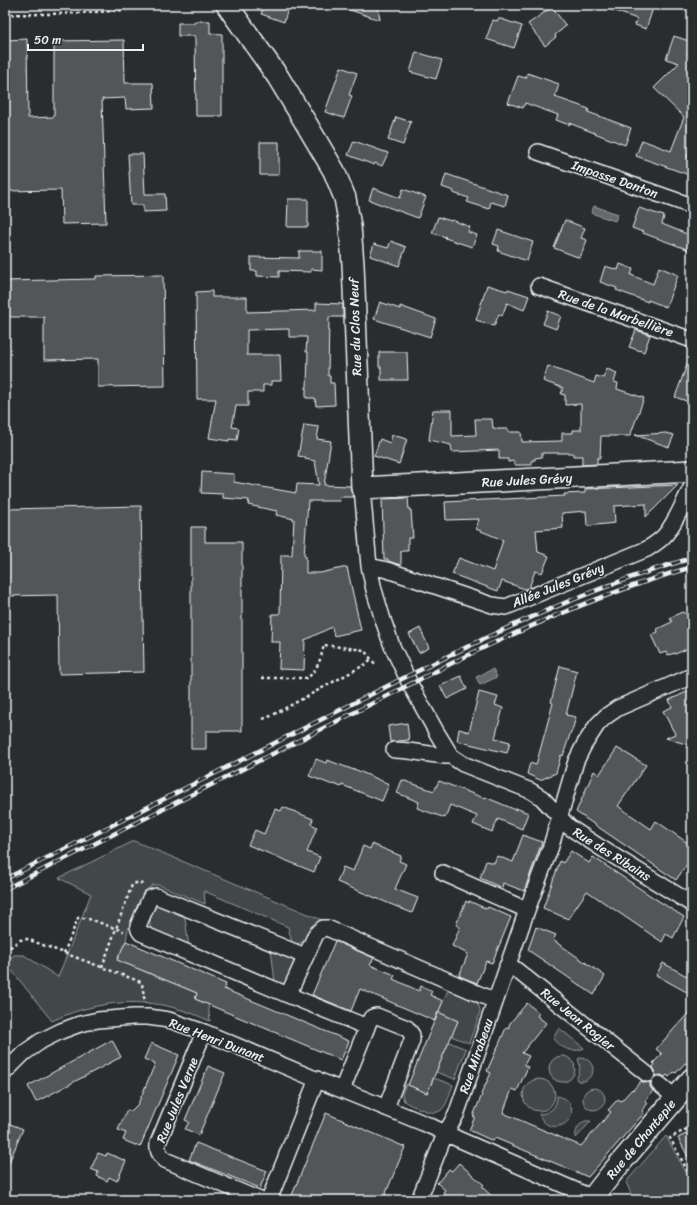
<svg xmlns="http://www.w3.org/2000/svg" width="697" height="1205" viewBox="0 0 697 1205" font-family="Sriracha,sans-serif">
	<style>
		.green { fill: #424648; stroke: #959ca0 }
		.water { fill: #63686b; stroke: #989fa3 }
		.building { fill: #535759; stroke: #e8f1f8 }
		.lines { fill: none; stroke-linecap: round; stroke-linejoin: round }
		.street-casing { stroke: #e8f1f8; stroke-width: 18 }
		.secondary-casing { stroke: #e8f1f8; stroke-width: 24 }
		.path { stroke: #e8f1f8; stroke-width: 2.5; stroke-dasharray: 3 3; stroke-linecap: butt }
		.street { stroke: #2a2d2e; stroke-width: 15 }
		.secondary { stroke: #2a2d2e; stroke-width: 21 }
		.rail-casing { stroke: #e8f1f8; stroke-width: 4.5 }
		.rail { stroke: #2a2d2e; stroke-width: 3; stroke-dasharray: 9; stroke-linecap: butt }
		.labels { text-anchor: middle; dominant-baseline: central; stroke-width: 3; stroke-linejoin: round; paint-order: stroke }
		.street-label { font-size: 13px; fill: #e8f1f8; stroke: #2a2d2e }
	</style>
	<rect width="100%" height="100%" fill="#2a2d2e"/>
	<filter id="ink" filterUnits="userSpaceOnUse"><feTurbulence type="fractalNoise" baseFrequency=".025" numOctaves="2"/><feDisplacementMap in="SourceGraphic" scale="8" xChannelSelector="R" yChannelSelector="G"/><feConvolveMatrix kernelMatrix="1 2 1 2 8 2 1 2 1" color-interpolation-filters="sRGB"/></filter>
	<g filter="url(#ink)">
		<path class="green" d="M134,841L327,922C318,930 305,947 292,943L288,927L204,891L205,904L159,885H153L145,891L128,929L126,941L117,960L197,993L195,999L208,1004L210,1021C199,1016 187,1011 175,1008C135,997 89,1003 52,1021L5,962L14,955H24L58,977L91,894L59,878Z
			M161,904L184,911L189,947L151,930C148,921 151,908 161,904Z
			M271,948L291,958L295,963L287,984L281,985L275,983Z
			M449,988C458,992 481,998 480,1012C479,1018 471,1036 469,1043L451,1036L458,1021L438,1012Z
			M559,1028L584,1048C573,1054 561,1048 553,1039Z
			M449,1042L466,1049L455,1079L436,1072Z
			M549 1069a13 13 0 1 1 26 0a13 13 0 1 1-26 0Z
			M579,1058C590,1058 595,1065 592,1075L585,1081H578L576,1079C580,1073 581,1066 578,1059Z
			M434,1078L453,1085C446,1103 445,1120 421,1109C416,1107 409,1105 404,1101L402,1094L406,1084L427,1093Z
			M523 1095a16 16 0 1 1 32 0a16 16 0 1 1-32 0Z
			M583 1099a11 11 0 1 1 22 0a11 11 0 1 1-22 0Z
			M557,1096C563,1097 567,1099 570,1104C579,1125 547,1137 539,1114C550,1114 558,1106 557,1096Z
			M585,1121H591L576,1138C575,1130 578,1125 585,1121Z
			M666,1136L692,1183V1200H660L632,1196L626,1182Z"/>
		<path class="water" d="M594,206L618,214L615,221L591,213Z
			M493,669L497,677L480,685L476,677Z"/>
		<path class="building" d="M264,5H289L284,22L261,14Z
			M341,5H371L378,7L380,20L341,7Z
			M604,5H654L646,29L635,25L637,19L604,7Z
			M552,7L566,26L555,35L556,37L545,46L528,24Z
			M498,19H501L522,26L514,48L486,39L493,20L497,21Z
			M195,21H210V33L222,34V116H196L195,36H178V23H195Z
			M674,36L692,42L687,55L692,49V142L687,157L692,159V176L636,156L642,140L671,151L684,117L654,88L679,63L666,59Z
			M27,39L28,118L54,117V41L124,40L125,83H153L154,108L126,109L125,98L102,99L106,223L62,224L61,190L5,191V40Z
			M416,52L442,60L436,79L410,72Z
			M341,67L357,73L349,95L352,96L344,118L325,112Z
			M527,73L559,84L555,97L589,109L588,112L631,128L625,145L569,123V125L556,120L558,115L525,103L523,108L508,103L518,76L526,78Z
			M396,117L411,122L403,145L388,140Z
			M354,141L388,153L382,166L375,163L374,165L348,155Z
			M260,142H279V175H260Z
			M128,154H143L145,194H165L166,211L143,212V205H131Z
			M446,174L508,195L505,206L491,202L489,209L467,202L469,198L453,193L454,191L442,187Z
			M373,188L400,198L403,189L426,197L418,218L369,200Z
			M288,199H308V227H287Z
			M639,208L664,216L662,224L692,236V251L643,233V232L632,228Z
			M438,217L451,221L452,220L470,227L468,232L477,235L472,247L445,238L446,237L432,233Z
			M565,220L585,228L581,238L587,240L580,258L554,248Z
			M498,230L533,242L527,261L498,251L499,246L493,244Z
			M391,241L406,247L399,266L370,256L374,244L388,248Z
			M299,251H322V270L311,269V272L279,271V277L257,276V271H251V257L299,258Z
			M620,264L633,269L631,275L653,284L659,267L678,275L666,307L648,300V302L616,290L617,288L600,282L605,266L618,270Z
			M163,275L165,386L98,387V359L44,360V317H5V281L96,279V276Z
			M487,285L507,291L508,289L529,296L524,310L507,303L502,316L499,314L494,326L476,320Z
			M212,291V297H247V312L316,310V303L343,304V317H329L328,376H330V383H334L335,405L316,406L315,398H306V387H307L308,352H306L307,337H289V329L247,330V355H280L281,381H271V385H263V392H248V406H236L232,427L239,428L237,440L229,439V441L209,438L216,399H197L196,292Z
			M380,302L400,309V306L436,319L430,337L374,319Z
			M548,311L561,316L556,329L543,324Z
			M636,330L650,335L644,352L629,347Z
			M379,352H407L408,380H381V367H379Z
			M691,354H692V403L675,397Z
			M548,366L594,383L596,376L603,378L607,369L617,373L614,382L618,383L617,389L644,398L630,436H601L600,458H597V464L582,465V456H573V453H542V457L535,458V460H532V465H515L514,461L508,462V459H499V450L452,452L451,445L429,440L433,410H452V436L476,435L475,419H492L493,428H495V429H508L509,432H521L522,442L562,441V433H573V430H581V404L565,405V395L561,394L563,388L543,381Z
			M304,425L319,427L317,439L331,441L324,485L350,486L352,494L354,497H339L340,501H308L304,556H306V573H320L347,567L361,630L334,636L332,627L305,640L304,670L279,669L280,642H271L272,614H280L281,555H292L294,519L276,515L277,511L248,505L249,500L223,498V494L201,493L202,472L234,474V482L296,493L297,484L319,485L315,461L305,459V457L298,456Z
			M666,433L674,435L669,447L635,435Z
			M392,435L407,439L399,464L374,456L380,439L390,443Z
			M678,485L646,517V504L614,506L615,523L587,526L586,511L562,513L563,528L536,530L538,552L549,556L542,573L535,571L529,588L525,589L502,581L498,591L452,574L459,558L493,571L503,540L476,529L479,519L446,520L445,502L565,496L564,494L585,493V489Z
			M408,498L409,510H411L413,538H408V551H401V565L388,561V559H384L382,499Z
			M141,506L144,672L59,674L58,595L5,596V509Z
			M191,527H205V542H242V731H206V749H191Z
			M682,612L692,616V647L675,654V653L668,655L666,652L660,654L651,635L658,632L657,629L672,622L670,618Z
			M420,628L429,648L419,653L409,634Z
			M560,666L577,671L566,715L576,717L572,731H571L563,756L561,755L556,773L540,780L527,774L530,763L536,765L553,703L551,702Z
			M461,676L467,689L447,699L440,686Z
			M689,691L692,699V746L666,738L675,734L663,711L672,707L669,700Z
			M479,692L498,697L495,705L503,708L495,738L510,742L507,753L457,741L459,729L469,732Z
			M407,723L409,740L390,742L388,726Z
			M617,748L646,765L618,806L651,829L656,821L692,846V857L676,880L576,812L594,771L599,775Z
			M316,759L326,763L327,760L354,770V769L389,784L382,801L342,785L341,787L334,784L333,785L309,776Z
			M402,780L434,791L439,781L484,798L485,797L516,810V808L528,813L522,829L498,819L492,832L473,824L477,816L450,805L445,818L417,808L419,802L397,793Z
			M283,807L313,819L311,824L317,827L307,852L320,857L314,872L248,845L255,830L264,834L275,809L281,811Z
			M523,835L542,842L524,891L503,883L502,888L480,878L486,861L494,863L497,856L513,862Z
			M372,844L401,856L399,861L406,864L395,889L418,898L412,913L337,882L343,867L353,871L363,846L370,849Z
			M571,851L589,863L593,857L654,898L684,917L673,938L666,934L662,942L587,891L568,919L543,908L560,861L563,863Z
			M466,901L469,903V901L487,909L488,907L511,917L492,963L486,961L477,983L459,976L468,954L452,946L460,927L456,925Z
			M536,927L556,935L553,940L605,976L594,995L528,950Z
			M126,941L226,984L224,989L349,1041L341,1060L195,999L197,993L117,960Z
			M335,941L374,958L370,965L395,975L393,979L419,991L421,986L432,991L430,995L443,1001L435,1021L360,989L351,1011L312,995Z
			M663,963L692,979V995L656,975Z
			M527,1003L539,1013L537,1016L546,1023L522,1053L529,1056L524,1065L528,1067L517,1091L512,1089L503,1113L581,1146L611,1112L608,1110L618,1099L621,1101L632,1089L633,1090L641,1081L645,1083L650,1082V1087L653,1091L645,1101L648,1103L642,1111L644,1113L588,1177L495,1138L493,1141L469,1130L475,1117L473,1116L482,1095L481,1094L491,1073L487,1071L506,1028L508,1029L510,1023Z
			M692,1009V1058L687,1064L685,1063L676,1073L674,1072L669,1077L667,1075L665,1077L661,1075L656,1076L655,1071L653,1067L655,1064L653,1063L662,1054L656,1049Z
			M438,1012L458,1021L427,1093L408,1085Z
			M112,1040L121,1057L36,1102L28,1086Z
			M151,1043L179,1055L140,1147L123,1140L126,1133L118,1130L127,1110L131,1111L138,1104L155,1064L144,1059Z
			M208,1066L225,1073L199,1135L185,1129L189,1122L185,1120Z
			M326,1113L405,1147L383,1200H290Z
			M5,1122L23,1129L5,1172Z
			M692,1131V1164L678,1138Z
			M196,1143L267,1171L260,1188L189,1160Z
			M98,1153L106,1156L107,1153L126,1161L117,1181L109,1177L107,1181L97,1176L98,1172L91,1169Z
			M459,1163L484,1185L482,1187L496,1200H451L443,1192L445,1190L437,1183L449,1169L452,1171Z"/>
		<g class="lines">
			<g class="street-casing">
				<path id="street" d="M538,152L692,206
					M539,286L692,340
					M362,488L369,566L374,590L383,620L392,646L410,684L437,733L451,756L463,764L531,791L542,798L569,827L601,848L692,904
					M369,566L387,570L492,605L506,607L647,549C653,545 660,541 665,535C676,522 684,501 692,486
					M394,750C413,750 432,756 451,756
					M443,873L527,910
					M305,956L156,896L150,898L138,926L139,930L141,933L288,995L367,1027L342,1090
					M507,966L515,969L647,1074
					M288,995L316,934L323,928H327L495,1001
					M367,1027C369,1021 370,1017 377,1016L407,1028L412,1035V1040L386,1108
					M204,1032L158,1143C157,1150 159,1154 165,1160L260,1200
					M5,1072L24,1053L41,1041L61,1031L80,1024L98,1020L133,1017H148L169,1020L204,1032L327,1084L428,1125L458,1139L593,1198L602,1200
					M659,1084L676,1098
					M269,1200L317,1079
					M419,1200L445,1134L456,1115L527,910L551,846L576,761L584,745L597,725L605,717L618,708L692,676"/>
			</g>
			<g class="secondary-casing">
				<path id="secondary" d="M227,5L278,77L307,125L334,171L345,198L350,226L353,264L362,488L692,471
					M591,1200L611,1174L692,1079"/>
			</g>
			<path class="path" d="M5,14C60,15 115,12 169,5
				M262,678H308C319,666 320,661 324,645L364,650L375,664
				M263,719L271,716L366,664L371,659
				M5,951L20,940L27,939L141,982L142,984L145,1003
				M64,953L78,918C88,916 113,929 124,931
				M102,967L132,885L138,882L145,885
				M689,1109L692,1115
				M692,1126L670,1138L692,1179"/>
			<use href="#street" class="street"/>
			<use href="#secondary" class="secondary"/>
			<g class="rail-casing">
				<path id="rail" d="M5,879C121,821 237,762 352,704C463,648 573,592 692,558
					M5,889L470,654C542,620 615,589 692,567"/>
			</g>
			<use href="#rail" class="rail"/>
		</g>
	</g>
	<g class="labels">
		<g class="street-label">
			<text transform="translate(615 179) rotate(19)">Impasse Danton</text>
			<text transform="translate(616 313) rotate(19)">Rue de la Marbellière</text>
			<text transform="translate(355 327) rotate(-92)">Rue du Clos Neuf</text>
			<text transform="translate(527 480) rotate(-3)">Rue Jules Grévy</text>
			<text transform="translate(558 585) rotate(-22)">Allée Jules Grévy</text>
			<text transform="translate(612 854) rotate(32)">Rue des Ribains</text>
			<text transform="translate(578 1019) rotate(39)">Rue Jean Rogier</text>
			<text transform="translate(217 1040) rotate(21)">Rue Henri Dunant</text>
			<text transform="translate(476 1056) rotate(-71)">Rue Mirabeau</text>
			<text transform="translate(177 1100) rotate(-68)">Rue Jules Verne</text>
			<text transform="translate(641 1139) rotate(-50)">Rue de Chantepie</text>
		</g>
	</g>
	<rect width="697" height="1205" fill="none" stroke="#2a2d2e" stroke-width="20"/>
	<rect x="10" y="10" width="677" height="1185" fill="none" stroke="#e8f1f8" stroke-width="1.5" filter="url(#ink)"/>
	<path d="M28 44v6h115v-6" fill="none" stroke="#e8f1f8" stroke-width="2"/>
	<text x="34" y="44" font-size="12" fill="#e8f1f8" stroke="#2a2d2e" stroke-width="3" paint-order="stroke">50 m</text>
</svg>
